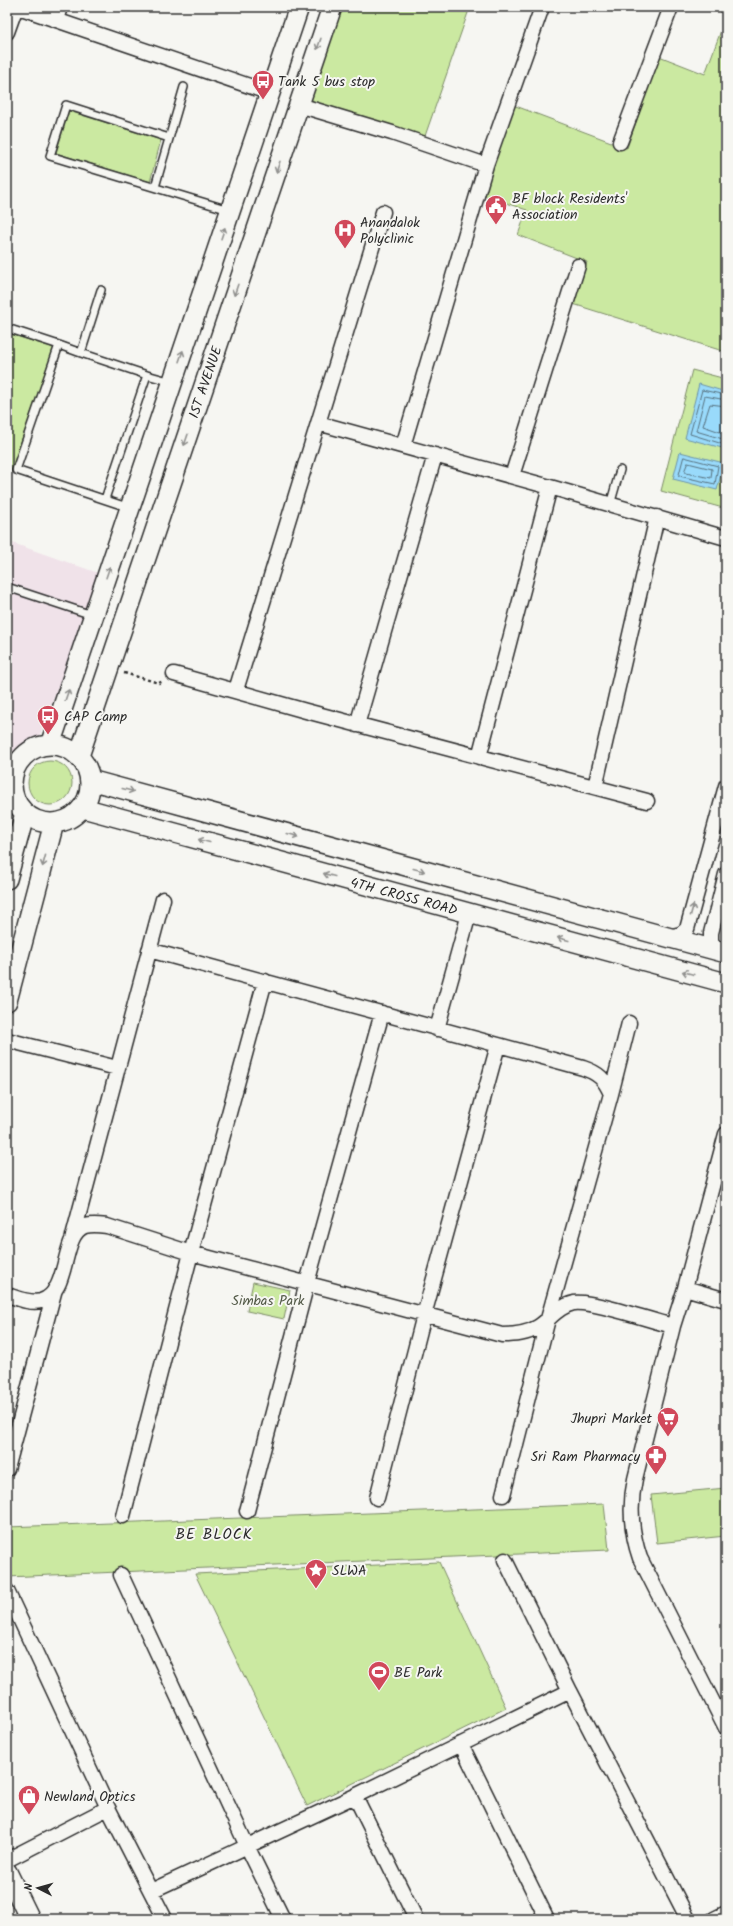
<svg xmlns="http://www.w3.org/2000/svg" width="733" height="1926" viewBox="0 0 733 1926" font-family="Kalam,sans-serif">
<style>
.built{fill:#f0e2e9}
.green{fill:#cbe9a1;stroke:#7b8a66}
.water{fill:#99dafb;stroke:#6d94a8}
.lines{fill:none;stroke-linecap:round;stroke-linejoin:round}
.shore{stroke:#57717e;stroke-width:1}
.lane-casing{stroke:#2b2b2b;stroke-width:10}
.street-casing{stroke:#2b2b2b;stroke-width:17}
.secondary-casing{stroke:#2b2b2b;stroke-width:22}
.path{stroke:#2b2b2b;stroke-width:2.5;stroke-dasharray:3 3;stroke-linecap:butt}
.lane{stroke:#f6f6f2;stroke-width:7}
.street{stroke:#f6f6f2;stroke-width:14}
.secondary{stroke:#f6f6f2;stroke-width:19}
.oneway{stroke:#90908e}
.labels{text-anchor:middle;stroke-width:4;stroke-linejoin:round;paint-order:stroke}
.poi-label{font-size:14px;fill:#2b2b2b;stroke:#f6f6f2;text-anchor:start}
.street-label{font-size:14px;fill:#2b2b2b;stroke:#f6f6f2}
.park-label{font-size:14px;fill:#535a48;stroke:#f6f6f2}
.neighbourhood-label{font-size:15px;letter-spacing:1px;fill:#2b2b2b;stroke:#f6f6f2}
</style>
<rect width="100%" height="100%" fill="#f6f6f2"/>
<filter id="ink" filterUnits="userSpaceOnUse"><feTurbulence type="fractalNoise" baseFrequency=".025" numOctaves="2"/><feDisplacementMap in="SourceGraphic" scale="8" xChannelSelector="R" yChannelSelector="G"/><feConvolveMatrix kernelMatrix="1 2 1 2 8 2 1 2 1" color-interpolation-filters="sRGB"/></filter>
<g filter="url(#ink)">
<path class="built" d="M7,541L101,574L39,737L11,753L7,752Z"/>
<path class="green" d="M341,7H470L425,136L310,102Z
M726,17V352L573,304L587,262L518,235L527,210L481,195L513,105L627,148L659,56L705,74Z
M69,111L161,140L150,182L56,153Z
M7,333L54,348L7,482Z
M692,370L726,379V495L723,508L661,491Z
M28 783a22 22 0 1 1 44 0a22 22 0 1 1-44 0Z
M253,1282L290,1290L284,1319L247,1311Z
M726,1488V1536L657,1543L651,1495Z
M604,1504L609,1550L7,1577V1527Z
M439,1562L506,1708L307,1806L195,1574Z"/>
<path class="water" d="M699,384L726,392V449L685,438Z
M680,452L724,463L717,490L673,479Z"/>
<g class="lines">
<path class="shore" d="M726,395L702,390L690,434L726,445
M726,400L705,396L696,431L726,440
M726,406L710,404L703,426L726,434
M684,457L718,466L715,484L679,476Z
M688,463L712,469L711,478L686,473L685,470Z"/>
<g class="lane-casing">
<path id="lane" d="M169,138L66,105L50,156L229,210
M155,187L184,87
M7,328L59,345L16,470L130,508
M59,345L81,353L101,290
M81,353L147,375L105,499
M147,375L172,382
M610,505L620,470
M7,587L92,615"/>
</g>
<g class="street-casing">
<path id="street" d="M18,7L270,93
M56,20L60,7
M7,32L16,7
M299,105L392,133L486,165
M620,142L671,7
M318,423L550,487L726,538
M403,446L486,165L542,7
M512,476L578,266
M174,674L306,711L647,801
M236,690L383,212
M357,725L435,455
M479,757L550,487
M595,787L657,517
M669,937L681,934L687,929L726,786
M149,950L583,1068C598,1073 605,1079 611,1094L548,1319L503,1495
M716,950L711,941V933L726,874
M437,1029L469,914
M7,1040L117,1068
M611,1094L629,1023
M726,1134L685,1288L673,1326L635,1479C629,1506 631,1532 640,1558L726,1728
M73,1236L163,899
M685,1288L726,1300
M7,1295C17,1298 30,1304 41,1301C71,1292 60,1235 85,1226C93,1224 99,1225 107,1226L191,1253L502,1335C515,1335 527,1334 538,1327C550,1319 559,1306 574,1303C592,1300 652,1321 673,1326
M7,1469L55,1289
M377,1498L424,1315L498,1045
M247,1511L307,1283L382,1013
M123,1516L191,1253L265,981
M505,1560L570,1691
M121,1575L247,1846L283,1919
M7,1591L108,1808L165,1919
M461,1744L547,1919
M355,1796L416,1919
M7,1860L108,1808
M151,1891L355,1796L570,1691L688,1919
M714,1919L726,1913"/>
</g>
<g class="secondary-casing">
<path id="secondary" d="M50,745L299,7
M12 784a39 39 0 1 1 78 0a39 39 0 1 1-78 0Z
M79,756L332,7
M90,780L726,953
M83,808L726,983
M7,879L25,813
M7,1001L54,823
M7,1872L30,1919"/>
</g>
<path class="path" d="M124,673L159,683L163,681"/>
<use href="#lane" class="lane"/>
<use href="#street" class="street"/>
<use href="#secondary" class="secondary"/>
</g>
<defs><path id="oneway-shaft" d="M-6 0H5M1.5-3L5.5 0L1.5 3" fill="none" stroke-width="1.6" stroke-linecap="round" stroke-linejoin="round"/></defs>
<g class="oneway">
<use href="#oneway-shaft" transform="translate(319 44) rotate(109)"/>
<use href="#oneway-shaft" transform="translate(278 167) rotate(109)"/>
<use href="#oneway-shaft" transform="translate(223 233) rotate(-71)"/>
<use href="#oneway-shaft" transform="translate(236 290) rotate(109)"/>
<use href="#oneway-shaft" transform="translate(181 356) rotate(-71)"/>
<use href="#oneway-shaft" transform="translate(186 440) rotate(109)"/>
<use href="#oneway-shaft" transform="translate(108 572) rotate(-71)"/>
<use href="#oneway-shaft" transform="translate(67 695) rotate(-71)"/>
<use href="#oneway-shaft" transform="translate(128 790) rotate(15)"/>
<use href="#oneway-shaft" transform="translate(293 835) rotate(15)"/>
<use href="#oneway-shaft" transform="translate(204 841) rotate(-165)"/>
<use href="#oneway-shaft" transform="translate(44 861) rotate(105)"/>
<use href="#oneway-shaft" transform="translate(419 870) rotate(15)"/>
<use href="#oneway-shaft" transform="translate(329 875) rotate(-165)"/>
<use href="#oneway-shaft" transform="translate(692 910) rotate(-75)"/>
<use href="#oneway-shaft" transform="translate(563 939) rotate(-165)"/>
<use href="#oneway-shaft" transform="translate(688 973) rotate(-165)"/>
</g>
</g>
<defs>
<g id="bus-pin" transform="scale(1.15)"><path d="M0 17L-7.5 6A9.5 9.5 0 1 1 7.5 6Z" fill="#d1495b" stroke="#f6f6f2"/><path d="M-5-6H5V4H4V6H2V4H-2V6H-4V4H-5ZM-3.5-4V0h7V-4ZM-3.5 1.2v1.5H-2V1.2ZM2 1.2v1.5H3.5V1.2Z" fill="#fff"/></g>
<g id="civic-pin" transform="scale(1.15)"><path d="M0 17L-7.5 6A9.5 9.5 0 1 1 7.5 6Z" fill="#d1495b" stroke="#f6f6f2"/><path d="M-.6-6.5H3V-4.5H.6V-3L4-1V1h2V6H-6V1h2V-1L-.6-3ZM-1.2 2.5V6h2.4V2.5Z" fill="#fff"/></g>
<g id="hospital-pin" transform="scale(1.15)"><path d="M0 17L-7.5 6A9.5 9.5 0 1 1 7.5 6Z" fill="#d1495b" stroke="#f6f6f2"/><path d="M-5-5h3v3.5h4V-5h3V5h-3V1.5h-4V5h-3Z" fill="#fff"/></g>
<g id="supermarket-pin" transform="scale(1.15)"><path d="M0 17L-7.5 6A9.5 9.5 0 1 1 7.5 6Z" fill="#d1495b" stroke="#f6f6f2"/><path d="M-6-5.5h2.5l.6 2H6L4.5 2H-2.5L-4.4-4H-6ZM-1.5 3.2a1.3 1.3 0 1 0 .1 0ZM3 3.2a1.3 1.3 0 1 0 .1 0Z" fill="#fff"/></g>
<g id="pharmacy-pin" transform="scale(1.15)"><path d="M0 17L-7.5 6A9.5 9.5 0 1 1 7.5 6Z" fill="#d1495b" stroke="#f6f6f2"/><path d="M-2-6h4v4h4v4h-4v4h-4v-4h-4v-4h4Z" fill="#fff"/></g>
<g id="sight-pin" transform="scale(1.15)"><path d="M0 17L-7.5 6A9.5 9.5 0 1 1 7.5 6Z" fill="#d1495b" stroke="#f6f6f2"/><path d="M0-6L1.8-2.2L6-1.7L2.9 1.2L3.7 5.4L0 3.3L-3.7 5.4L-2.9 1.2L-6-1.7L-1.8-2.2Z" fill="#fff"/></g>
<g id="stadium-pin" transform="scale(1.15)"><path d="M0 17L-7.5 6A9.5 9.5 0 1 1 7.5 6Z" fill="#d1495b" stroke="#f6f6f2"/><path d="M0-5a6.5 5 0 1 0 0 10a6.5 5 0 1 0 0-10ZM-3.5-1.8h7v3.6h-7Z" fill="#fff"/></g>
<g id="shop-pin" transform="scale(1.15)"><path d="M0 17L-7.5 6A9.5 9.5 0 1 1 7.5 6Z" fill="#d1495b" stroke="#f6f6f2"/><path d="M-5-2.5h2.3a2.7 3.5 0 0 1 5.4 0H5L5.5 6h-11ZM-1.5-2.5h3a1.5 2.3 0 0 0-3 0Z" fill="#fff"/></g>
</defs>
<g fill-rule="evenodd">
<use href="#bus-pin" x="263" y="81"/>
<use href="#civic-pin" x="496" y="206"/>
<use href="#hospital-pin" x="345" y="230"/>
<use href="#bus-pin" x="48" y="716"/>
<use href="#supermarket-pin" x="668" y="1418"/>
<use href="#pharmacy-pin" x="656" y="1456"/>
<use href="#sight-pin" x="316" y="1570"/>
<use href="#stadium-pin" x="379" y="1672"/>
<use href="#shop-pin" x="29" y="1796"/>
</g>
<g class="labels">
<g class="poi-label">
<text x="278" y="86">Tank 5 bus stop</text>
<text x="512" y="203">BF block Residents'<tspan x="512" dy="16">Association</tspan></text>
<text x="360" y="227">Anandalok<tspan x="360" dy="16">Polyclinic</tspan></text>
<text x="64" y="721">CAP Camp</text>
<text x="652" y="1423" text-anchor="end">Jhupri Market</text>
<text x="640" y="1461" text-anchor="end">Sri Ram Pharmacy</text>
<text x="332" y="1575">SLWA</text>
<text x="394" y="1677">BE Park</text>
<text x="44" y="1801">Newland Optics</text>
</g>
<g class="street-label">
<text transform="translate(205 382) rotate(-71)" y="5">1ST AVENUE</text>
<text transform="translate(404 896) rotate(15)" y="5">4TH CROSS ROAD</text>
</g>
<g class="park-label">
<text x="268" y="1305">Simbas Park</text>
</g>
<g class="neighbourhood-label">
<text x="214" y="1539">BE BLOCK</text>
</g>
</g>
<rect width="733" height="1926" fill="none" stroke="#f6f6f2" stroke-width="24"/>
<rect x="12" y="12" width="709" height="1902" fill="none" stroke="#2b2b2b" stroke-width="1.5" filter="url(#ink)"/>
<g transform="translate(38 1888) rotate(276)" stroke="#f6f6f2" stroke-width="3" paint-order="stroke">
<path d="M0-3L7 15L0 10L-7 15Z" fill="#2b2b2b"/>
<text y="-6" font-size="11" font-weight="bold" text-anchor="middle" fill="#2b2b2b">N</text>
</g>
</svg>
